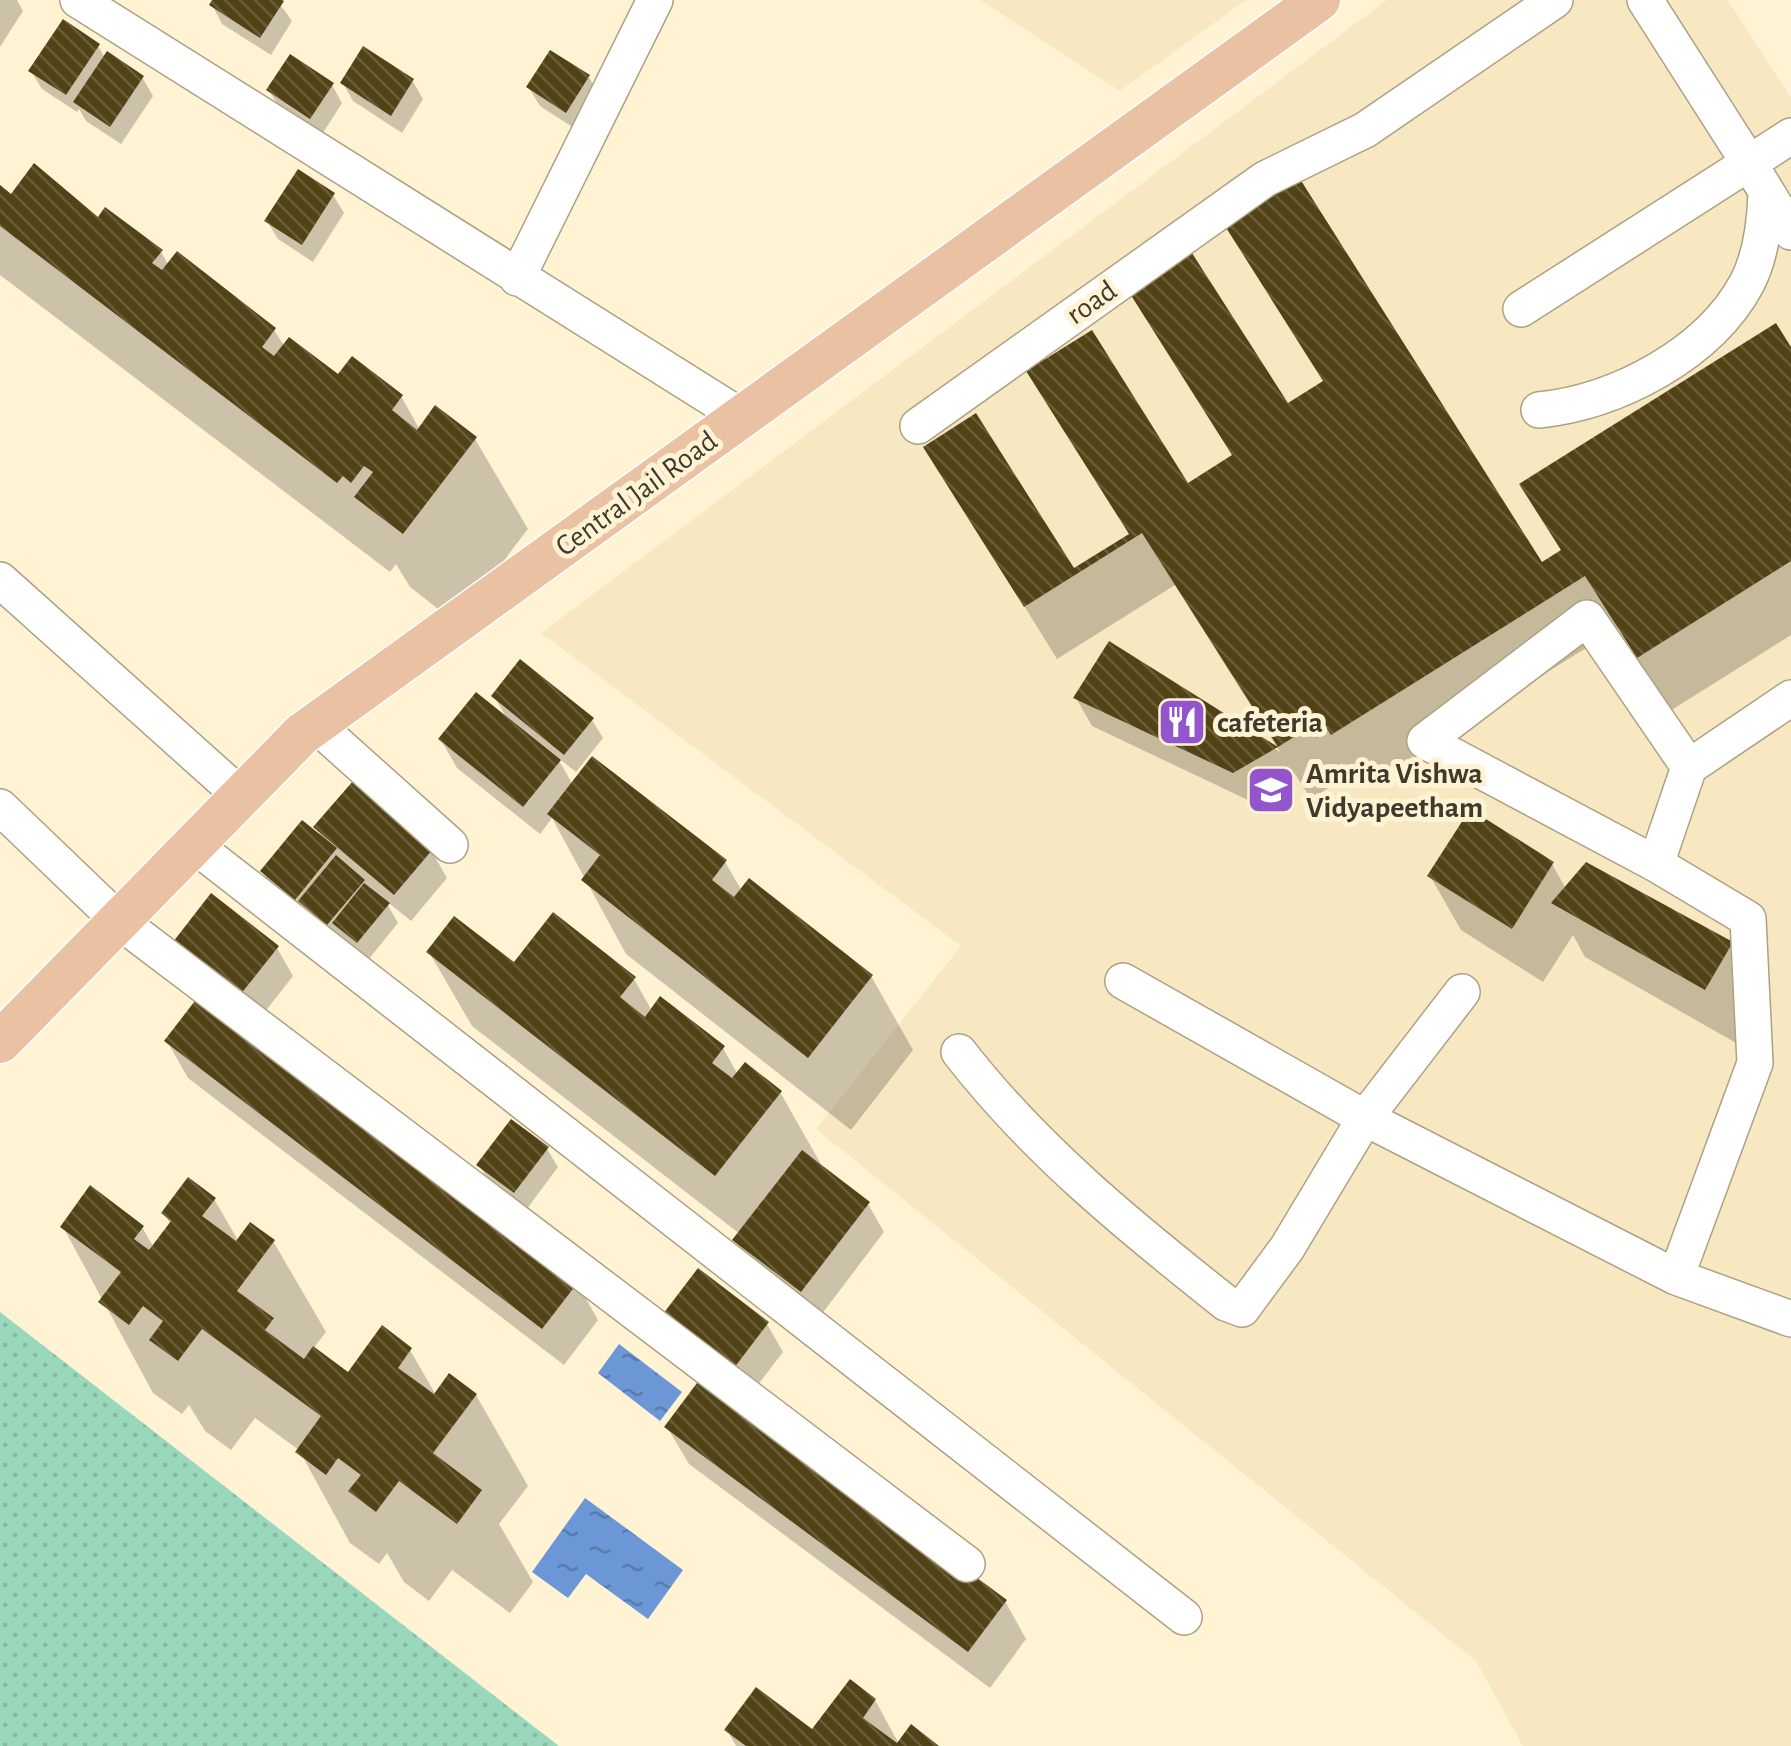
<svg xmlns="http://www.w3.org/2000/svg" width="1791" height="1746" viewBox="0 0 1791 1746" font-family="'Alegreya Sans',sans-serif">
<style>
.built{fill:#f7e8c2}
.green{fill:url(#green-dots)}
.water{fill:url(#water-ripples)}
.shadow{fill:#0003}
.building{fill:url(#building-back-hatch)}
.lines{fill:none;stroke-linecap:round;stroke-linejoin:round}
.minor-casing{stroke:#aca183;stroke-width:38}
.major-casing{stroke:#fff;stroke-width:45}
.minor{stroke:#fff;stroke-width:35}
.major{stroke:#ebc1a4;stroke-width:42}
.labels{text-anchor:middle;stroke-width:10;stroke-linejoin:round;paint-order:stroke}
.street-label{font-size:30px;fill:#3f3a2e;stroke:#fff3d4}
.poi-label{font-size:30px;font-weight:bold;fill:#3f3a2e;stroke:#fff3d4;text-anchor:start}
</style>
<defs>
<pattern id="green-dots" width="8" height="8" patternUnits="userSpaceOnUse" patternTransform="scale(2.5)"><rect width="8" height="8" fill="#9ad8bb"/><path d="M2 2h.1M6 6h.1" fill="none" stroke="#86baa1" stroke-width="1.8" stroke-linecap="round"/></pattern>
<pattern id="water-ripples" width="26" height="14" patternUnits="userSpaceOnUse" patternTransform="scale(2.5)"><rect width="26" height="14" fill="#6b97d6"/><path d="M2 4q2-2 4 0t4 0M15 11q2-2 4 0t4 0" fill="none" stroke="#597cae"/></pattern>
<pattern id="building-back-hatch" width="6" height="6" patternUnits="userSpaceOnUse" patternTransform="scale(2.5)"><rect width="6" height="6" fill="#524317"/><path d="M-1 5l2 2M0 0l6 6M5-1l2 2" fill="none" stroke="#695d39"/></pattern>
</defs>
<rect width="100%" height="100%" fill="#fff3d4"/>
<path class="built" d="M980,0H1246L1120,91Z
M1387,0H1728L1791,98V1746H1523L1476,1661L816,1129L961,946L541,633Z"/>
<path class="green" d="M0,1312L559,1746H0Z"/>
<path class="water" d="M619,1344L682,1392L660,1421L598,1373Z
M585,1498L683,1570L648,1619L586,1574L568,1598L532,1572Z"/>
<path class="shadow" d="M0,0H17L23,11L0,47Z
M215,0H277L292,21L271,55L222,24L212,5Z
M98,46L105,58L142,77L153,96L121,144L86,121L79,109L77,112L42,89L31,71Z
M589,77L599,96L577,130L540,106L529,88Z
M412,80L423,99L402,133L353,101L343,83Z
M332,85L342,103L321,136L280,109L269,90Z
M0,185L11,197L98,221L161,252L169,266L274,330L285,347L338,378L401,396L420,430L475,439L528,529L456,623L410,587L396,564L390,572L0,275Z
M333,195L344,213L313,262L278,239L267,221Z
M1791,352V635L1670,711L1618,628L1364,787L1353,772L1311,799L1295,774L1250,801L1092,726L1076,698L1110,644L1280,752L1175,585L1057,659L926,447L1073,572L1131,536L1187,486L1233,457L1287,407L1542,565L1562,552L1522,485Z
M494,696L592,720L603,738L576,772L557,757L573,785L593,759L725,862L742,891L871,976L913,1050L851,1130L626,954L552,818L540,834L457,768L441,740L507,719Z
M316,827L431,850L447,878L411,921L385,900L398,923L368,960L342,937L338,941L273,890L263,872L324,841Z
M1552,864L1566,889L1731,944L1762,998L1736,1043L1585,957L1573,935L1543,982L1461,930L1430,876Z
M277,948L293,976L257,1022L192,970Z
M429,952L634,979L652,1011L723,1048L738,1075L780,1092L822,1166L868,1204L884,1232L818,1319L752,1268L735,1240L740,1234L472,1026Z
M167,1041L577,1283L598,1320L564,1365L188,1078Z
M547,1149L558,1167L526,1210L490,1183L479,1165Z
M214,1199L239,1242L273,1241L326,1332L313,1349L348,1376L410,1350L436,1395H476L528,1486L499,1524L533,1582L510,1613L452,1570L429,1601L404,1582L387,1553L379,1564L350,1543L299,1450L255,1418L231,1450L205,1431L189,1405L182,1414L153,1393L63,1227H142L154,1248L171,1225L164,1214Z
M767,1324L783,1352L751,1394L682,1342Z
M667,1427L1005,1601L1026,1639L990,1688L689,1464Z
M875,1700L899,1744L935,1746H736L727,1730L812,1733Z"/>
<path class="building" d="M212,0H282L284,1L260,38L209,5Z
M63,19L100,44L66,95L28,71Z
M363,46L414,79L391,116L340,83Z
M550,50L590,75L566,113L526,87Z
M107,51L144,76L110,127L73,102Z
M290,54L334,83L310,119L266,90Z
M34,163L98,217L105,207L163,250L152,263L162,270L177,251L276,328L262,347L274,356L289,337L338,374L352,356L403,395L392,410L417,430L435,405L477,437L403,534L354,497L373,472L364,466L351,483L343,476L337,483L0,226V185L11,194Z
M298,169L335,193L302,245L264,221Z
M1300,179L1542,562L1561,550L1519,484L1776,323L1791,347V561L1637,658L1585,576L1331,735L1321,720L1278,747L1142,533L1024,607L923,447L976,413L1074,568L1129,534L1026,371L1092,330L1188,483L1232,455L1127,289L1190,250L1288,403L1323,381L1225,226Z
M1109,641L1278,747L1233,773L1073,698Z
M520,659L594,718L564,755L491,696Z
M476,692L561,760L523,807L438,739Z
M592,756L727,860L712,880L734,897L749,878L873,975L808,1058L581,880L600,855L547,814Z
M353,781L433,849L394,895L313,827Z
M1470,809L1554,862L1512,929L1427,876Z
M302,820L337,848L295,900L260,871Z
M336,855L365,880L327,925L298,901Z
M1586,862L1733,942L1705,990L1551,903Z
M364,883L390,903L357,943L332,923Z
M211,893L279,946L240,995L173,942Z
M553,912L636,977L620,997L645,1017L660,996L725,1046L712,1063L732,1078L745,1062L782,1091L715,1176L426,952L454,916L514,962Z
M201,993L579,1281L542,1329L164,1041Z
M511,1119L549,1147L514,1193L476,1165Z
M802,1150L870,1202L801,1292L732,1240Z
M188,1177L216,1198L202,1216L236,1241L250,1222L275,1240L237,1291L274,1318L265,1330L304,1359L313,1346L348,1372L382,1325L412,1348L398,1368L434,1394L449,1373L477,1394L433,1453L482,1490L457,1524L399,1481L376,1512L348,1491L361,1475L338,1458L326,1475L295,1452L321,1416L202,1329L178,1361L149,1340L163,1321L143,1306L129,1325L98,1302L121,1272L60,1227L90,1185L144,1226L134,1239L149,1250L171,1221L161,1213Z
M698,1268L769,1322L734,1368L663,1314Z
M703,1375L1007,1600L968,1652L664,1427Z
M850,1679L876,1699L863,1718L897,1743L911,1724L939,1746H746L724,1730L756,1687L812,1729Z"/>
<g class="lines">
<g class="minor-casing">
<path id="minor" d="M78,0L742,417
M1791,136L1749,163L1791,232
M517,278L655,0
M1521,309L1749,163L1645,0
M1539,410C1617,402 1709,354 1747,283C1760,258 1765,222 1766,194
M918,426L1265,179L1365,130L1555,0
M0,580L241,796
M315,724L450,845
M0,807L119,921L967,1564
M194,845L1184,1617
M1656,864L1425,741L1587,618L1689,767
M1123,981L1365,1118L1462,992
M959,1052C1034,1149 1130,1227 1226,1303L1242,1309L1287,1248L1365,1118L1676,1277L1755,1063L1748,919L1656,864L1689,767L1791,698
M1676,1277L1791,1319"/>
</g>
<g class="major-casing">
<path id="major" d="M0,1042L302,734L1319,0"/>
</g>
<use href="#minor" class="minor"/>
<use href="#major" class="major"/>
</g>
<defs>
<g id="restaurant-square" transform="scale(2.5)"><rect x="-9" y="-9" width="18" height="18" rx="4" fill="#9255cb" stroke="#fff3d4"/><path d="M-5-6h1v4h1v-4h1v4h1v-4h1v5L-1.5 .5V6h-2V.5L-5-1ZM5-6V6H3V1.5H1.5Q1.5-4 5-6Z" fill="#fff"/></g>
<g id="university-square" transform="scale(2.5)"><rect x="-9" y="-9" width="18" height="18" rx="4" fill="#9255cb" stroke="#fff3d4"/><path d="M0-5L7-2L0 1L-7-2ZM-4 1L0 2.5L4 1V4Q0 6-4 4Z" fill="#fff"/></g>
</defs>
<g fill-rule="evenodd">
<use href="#restaurant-square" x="1182" y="722"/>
<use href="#university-square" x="1271" y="790"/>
</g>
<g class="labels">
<g class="street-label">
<text transform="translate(1091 302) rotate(-35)" y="10">road</text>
<text transform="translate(636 493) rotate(-36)" y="10">Central Jail Road</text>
</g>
<g class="poi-label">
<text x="1217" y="732">cafeteria</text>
<text x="1306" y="783">Amrita Vishwa<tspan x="1306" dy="34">Vidyapeetham</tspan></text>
</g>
</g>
</svg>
